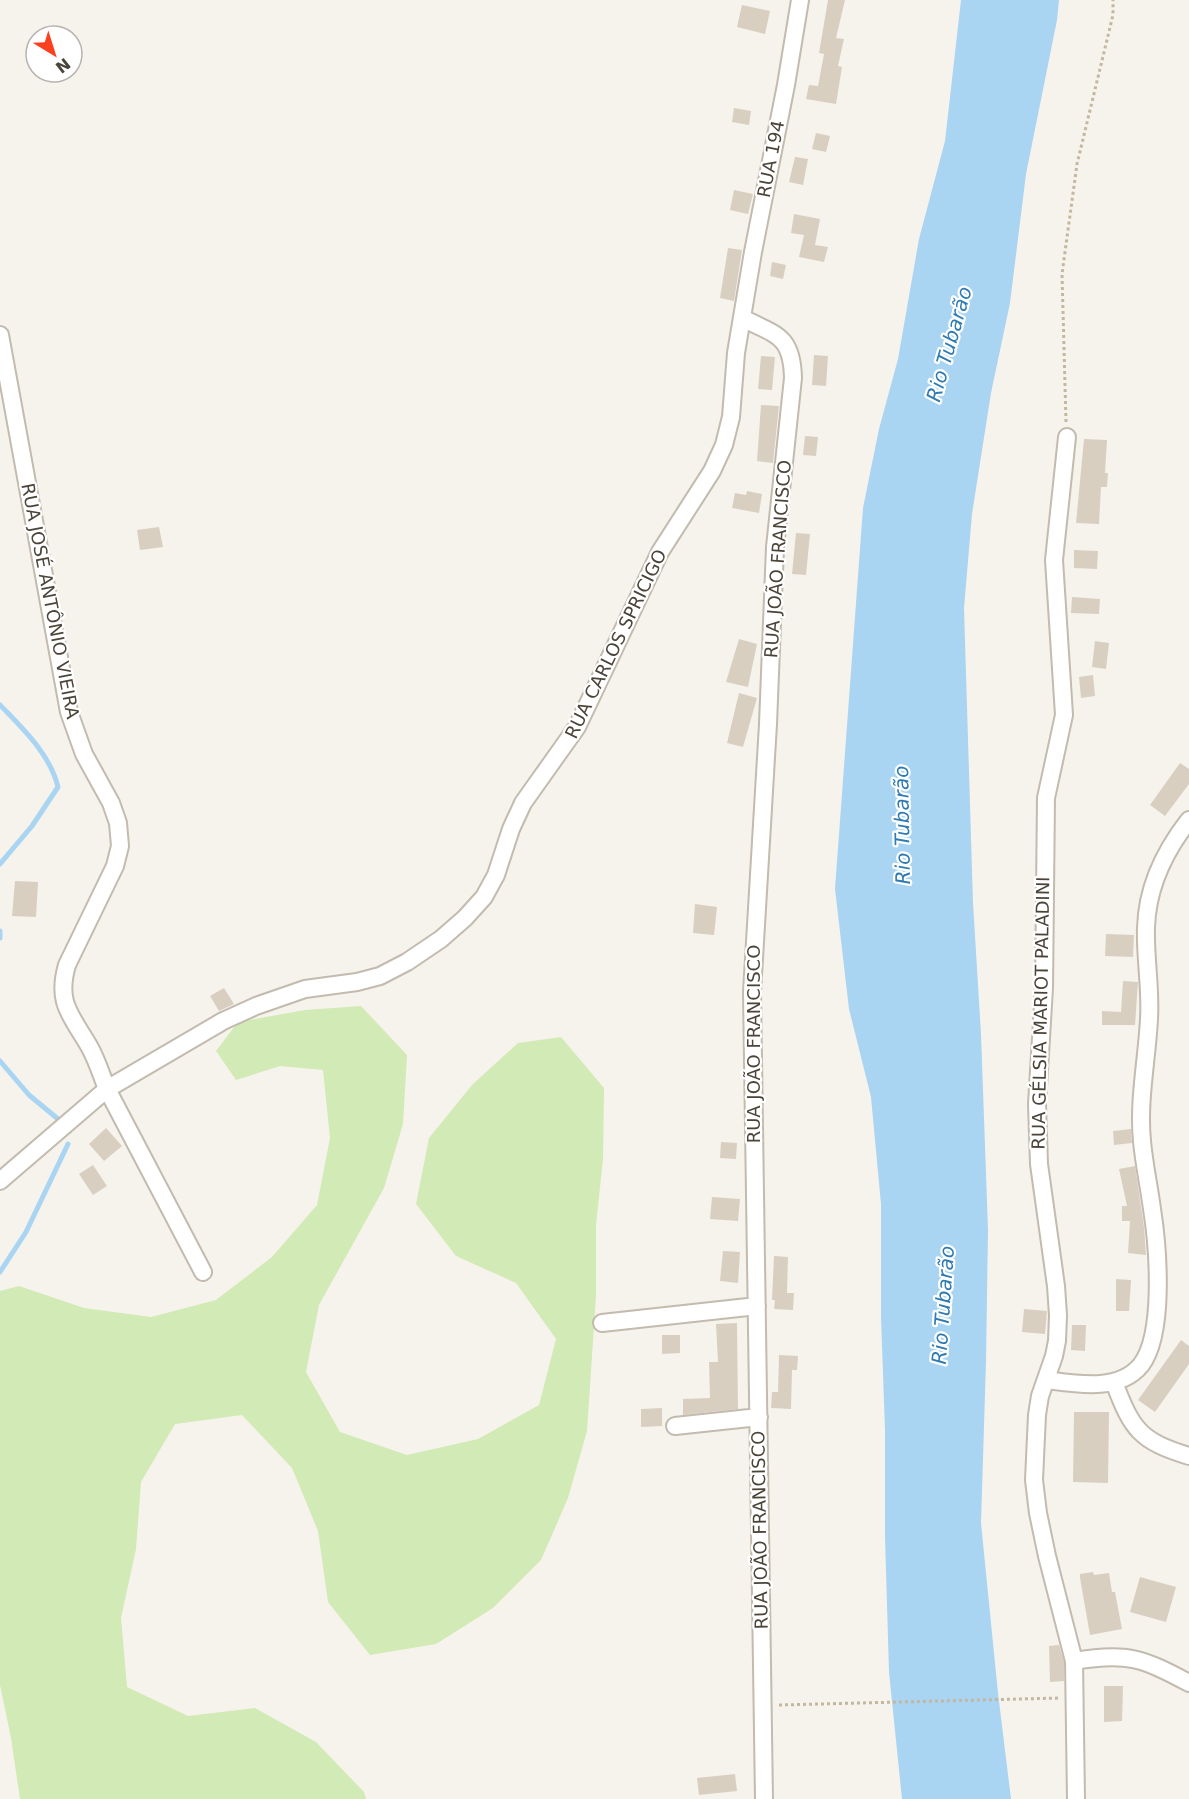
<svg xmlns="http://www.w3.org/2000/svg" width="1189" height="1799" viewBox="0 0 1189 1799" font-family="'DejaVu Sans',sans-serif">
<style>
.green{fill:#d2eab5}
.water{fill:#a9d4f2}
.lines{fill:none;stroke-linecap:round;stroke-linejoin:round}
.stream{stroke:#a9d4f2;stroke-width:5}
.building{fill:#d8cfc1}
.minor-casing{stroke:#c2bbae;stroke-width:20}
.path{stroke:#c4b79f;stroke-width:3;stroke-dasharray:3 3;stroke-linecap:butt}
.minor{stroke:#fff;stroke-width:16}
.labels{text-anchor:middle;stroke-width:4.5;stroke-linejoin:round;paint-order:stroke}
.street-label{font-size:18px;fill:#4b4439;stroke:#fff}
.water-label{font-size:20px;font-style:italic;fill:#2e7ab2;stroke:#fff}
</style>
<rect width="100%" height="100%" fill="#f6f3ec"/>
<path class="green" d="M361,1006L407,1055L403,1124L384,1188L319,1305L306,1372L340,1432L407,1455L478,1439L539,1405L556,1339L516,1283L456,1256L416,1204L429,1138L472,1085L518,1043L561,1037L604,1088L603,1159L596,1225V1296L587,1431L568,1498L541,1560L493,1608L436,1644L370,1655L328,1602L318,1531L292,1468L242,1415L175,1424L141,1482L136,1549L121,1618L127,1687L188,1716L255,1708L316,1742L364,1792L366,1799H20L11,1738L0,1685V1291L19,1286L84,1308L151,1317L216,1300L272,1257L317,1205L330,1138L323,1070L280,1066L236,1080L216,1051L238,1022L305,1010Z"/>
<path class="water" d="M961,0H1059L1057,20L1026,174L1010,303L991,393L972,514L964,608L973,903L981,1034L988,1230L986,1361L981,1523L998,1693L1011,1799H902L889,1672L885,1536V1430L881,1317V1204L871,1097L849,1009L835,889L863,508L879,429L898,359L919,239L945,141Z"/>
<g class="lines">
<path class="stream" d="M0,705C23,729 50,754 58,787L32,826L0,864
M0,931V938
M0,1061L29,1095L58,1119
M0,1272L26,1232L68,1144"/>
</g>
<path class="building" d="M828,0H845L836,38L844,39L838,66L842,67L836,104L806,99L809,85L818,86L824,54L819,53Z
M742,5L770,11L765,34L737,27Z
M734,108L751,111L749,125L732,122Z
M816,133L830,136L826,152L812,149Z
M795,157L808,159L803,185L789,182Z
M734,190L753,194L748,214L730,210Z
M794,214L820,219L815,245L828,247L824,262L799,257L804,235L791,233Z
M728,248L742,250L734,301L720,298Z
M772,262L786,265L783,279L770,276Z
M814,355L828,356L826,386L812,385Z
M761,356L775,357L772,390L758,389Z
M761,405L779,406L773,463L757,461Z
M805,436L818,437L816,456L803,455Z
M1084,439L1107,440L1105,473H1108L1107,487H1101L1099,524L1076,523Z
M747,491L762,494L759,513L732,508L735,493L746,495Z
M159,527L163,547L140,550L137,530Z
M796,533L810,534L806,575L792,574Z
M1074,550L1098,551L1097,569L1074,568Z
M1072,597L1100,599L1099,614L1071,613Z
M739,639L757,644L748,687L726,682Z
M1095,641L1109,643L1106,669L1092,667Z
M1093,675L1095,696L1081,698L1079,677Z
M739,693L757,698L743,747L727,743Z
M1180,763L1189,769V784L1165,816L1150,805Z
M15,881L38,882L36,917L12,916Z
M695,904L717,907L714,935L693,933Z
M1106,934L1134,935L1133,957L1105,956Z
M1123,981L1138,982L1135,1025H1102V1011L1121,1012Z
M224,988L234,1004L219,1011L210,996Z
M106,1128L122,1146L104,1161L89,1144Z
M1131,1129L1132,1143L1114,1145L1113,1131Z
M721,1142L737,1143L736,1159L720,1158Z
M93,1165L107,1186L93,1195L79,1174Z
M1135,1166L1144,1227L1146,1255L1128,1253L1130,1221H1122V1206H1127L1119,1169Z
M712,1197L740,1199L738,1221L710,1219Z
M723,1251L740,1252L738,1283L720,1281Z
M774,1256L788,1257L787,1293H794L793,1310L774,1309L775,1300H772Z
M1116,1279L1131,1280L1129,1311H1116Z
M1024,1309L1047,1311L1045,1334L1022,1332Z
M737,1323L738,1409L683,1415V1399L710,1398L709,1362H718L716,1324Z
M1072,1325H1086L1085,1351L1071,1350Z
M662,1335H680V1353L662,1354Z
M1181,1340L1189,1346V1364L1155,1412L1138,1400Z
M779,1355L798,1356L797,1370H792L791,1409L771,1408L772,1392H778Z
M662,1408V1426L641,1427V1409Z
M1074,1412H1109L1108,1483L1073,1482Z
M1093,1572L1094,1575L1109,1573L1112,1592H1115L1122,1629L1090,1635L1080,1578V1574Z
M1140,1577L1176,1587L1166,1622L1130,1612Z
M1059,1645L1064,1662V1681L1050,1682L1049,1646Z
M1104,1686H1123L1122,1721L1104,1722Z
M735,1774L737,1791L699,1795L697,1778Z"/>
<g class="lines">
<g class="minor-casing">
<path id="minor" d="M742,318C776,335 792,335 793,378L775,547L768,724L752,992L764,1799
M0,335L69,712L84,754L111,803L118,823L120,846L115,866L67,965C56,1003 71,1015 89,1046C97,1060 101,1074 107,1089L203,1272
M1067,437L1054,560L1064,715L1046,798L1044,988L1037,1104L1039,1164L1056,1286L1058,1315L1057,1341L1054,1356L1040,1396L1037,1415L1034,1480L1038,1513L1047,1556L1074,1661L1076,1799
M0,1181L107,1089L223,1021L256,1006L305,989L357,982L380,976L407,962L441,939L465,918L484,897L496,875L511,829L523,803L577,727L660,552L712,471L724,445L731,417L736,353L753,252L786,85L800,0
M602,1323L757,1306
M1046,1380C1077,1384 1119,1392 1141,1365C1165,1334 1158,1247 1152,1209C1149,1186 1144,1164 1142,1141C1138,1101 1147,1059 1149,1019C1151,988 1145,958 1146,928C1147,887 1164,852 1189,820
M1114,1382C1132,1430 1140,1441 1189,1456
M675,1426L759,1417
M1074,1661C1127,1652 1142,1658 1189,1683"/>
</g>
<path class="path" d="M1066,422L1062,274L1077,164L1113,15V0
M779,1705L1060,1698"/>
<use href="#minor" class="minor"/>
</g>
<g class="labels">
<g class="street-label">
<text transform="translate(771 159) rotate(-79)" y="6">RUA 194</text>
<text transform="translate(778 559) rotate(-86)" y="6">RUA JOÃO FRANCISCO</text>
<text transform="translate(50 601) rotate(79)" y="6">RUA JOSÉ ANTÔNIO VIEIRA</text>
<text transform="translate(616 644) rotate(-64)" y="6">RUA CARLOS SPRICIGO</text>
<text transform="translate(1041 1013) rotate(-89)" y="6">RUA GÉLSIA MARIOT PALADINI</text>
<text transform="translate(754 1044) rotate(-90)" y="6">RUA JOÃO FRANCISCO</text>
<text transform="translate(760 1530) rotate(-91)" y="6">RUA JOÃO FRANCISCO</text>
</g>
<g class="water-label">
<text transform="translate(949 344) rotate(-74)" y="7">Rio Tubarão</text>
<text transform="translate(902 825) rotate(-91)" y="7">Rio Tubarão</text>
<text transform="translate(943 1305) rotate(-86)" y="7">Rio Tubarão</text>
</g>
</g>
<g transform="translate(54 54) rotate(142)"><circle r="28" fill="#ffffff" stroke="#b7b4b0" stroke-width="1.5"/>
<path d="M0-4.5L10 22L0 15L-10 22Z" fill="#fc3f1d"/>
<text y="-9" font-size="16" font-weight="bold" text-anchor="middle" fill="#4b4439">N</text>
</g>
</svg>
